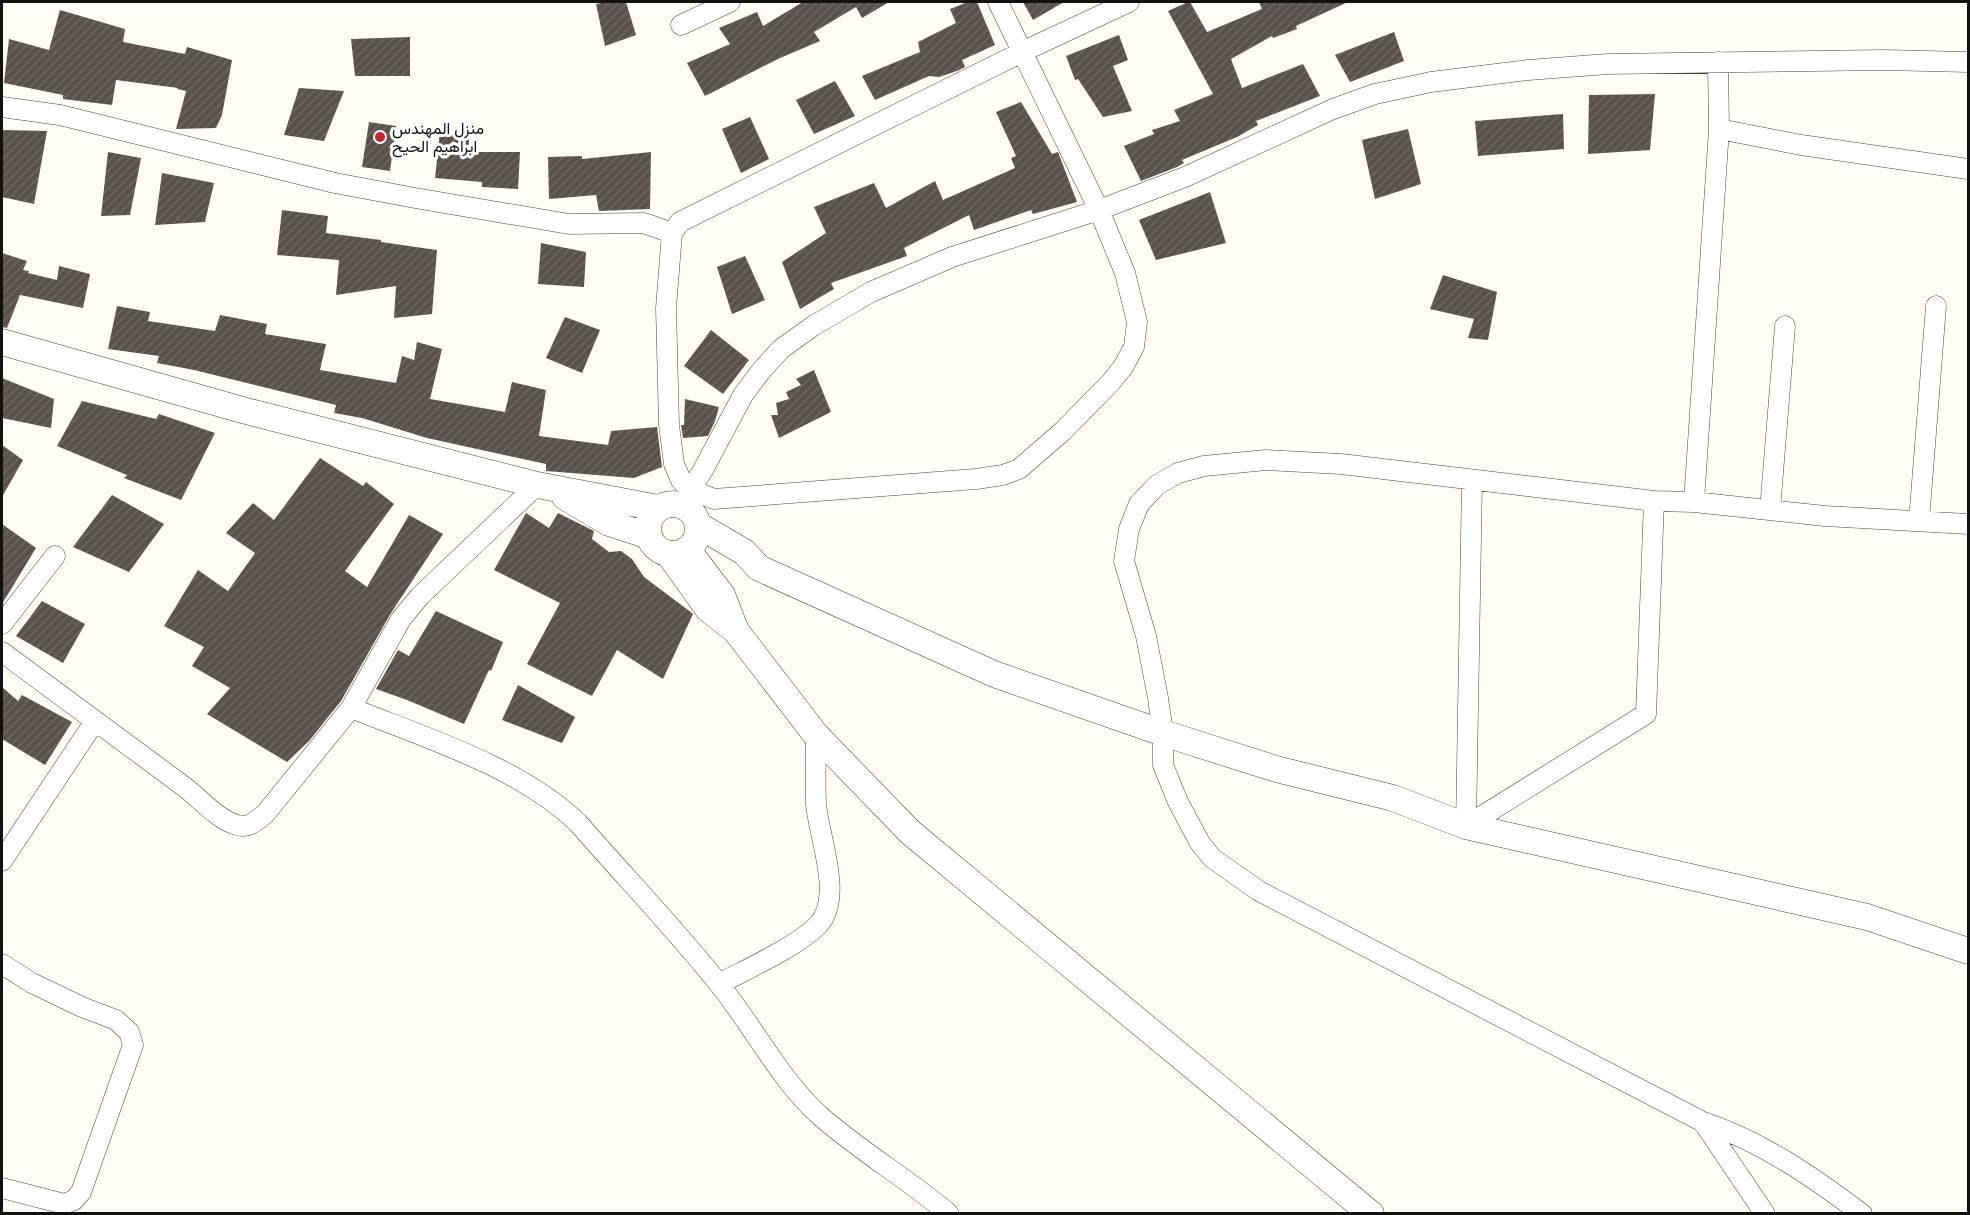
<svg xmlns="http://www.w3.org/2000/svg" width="1970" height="1215" viewBox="0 0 1970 1215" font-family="'Playfair Display',Vazirmatn,serif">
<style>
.building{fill:url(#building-hatch)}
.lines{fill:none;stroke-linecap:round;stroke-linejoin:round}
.minor-casing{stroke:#444;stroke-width:21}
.tertiary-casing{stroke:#444;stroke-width:27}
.minor{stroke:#fff;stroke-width:20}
.tertiary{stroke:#fff;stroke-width:26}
.poi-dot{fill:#c4262e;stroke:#fff;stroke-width:2}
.labels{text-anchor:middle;stroke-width:6;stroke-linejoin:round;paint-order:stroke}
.poi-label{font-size:16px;fill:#111;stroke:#fff;text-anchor:start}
</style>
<defs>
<pattern id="building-hatch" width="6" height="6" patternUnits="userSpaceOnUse" patternTransform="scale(1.5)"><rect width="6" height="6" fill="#5a524d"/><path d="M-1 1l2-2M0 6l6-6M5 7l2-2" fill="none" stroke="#6d6662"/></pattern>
</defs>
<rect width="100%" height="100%" fill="#fffdf5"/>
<path class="building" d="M605,2H626L636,35L605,46L596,4Z
M803,2H889L862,18L856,7L814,32L820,41L780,58L705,96L687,63L730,44L719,28L757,12L763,26Z
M968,2H977L995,45L962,60L965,67L957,71L939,77L929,76L875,100L862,76L920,52L918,42L956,23L950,9Z
M1023,2H1064L1033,20Z
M1188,2H1190L1207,32L1262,9L1259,2H1348L1296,26L1297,29L1273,38L1272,36L1231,59L1242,88L1303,64L1320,96L1256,121L1258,125L1237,137L1182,160L1184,163L1177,167L1141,181L1124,146L1154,134L1152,130L1180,121L1174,110L1213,94L1168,11Z
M60,10L125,29L123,42L185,54L187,47L232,60L222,115L216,128L176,129L186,91L177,89L178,88L116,80L112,105L63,99V95L4,83L9,39L49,50Z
M1394,32L1404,61L1350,82L1335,55Z
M1119,35L1128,60L1113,66L1132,111L1103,117L1078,79L1075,80L1066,56Z
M410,37V76H355L351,39Z
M835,81L855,116L814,134L796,100Z
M299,88L344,91L324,141L284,135Z
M1655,94L1650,150L1588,154L1589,95Z
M1021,102L1052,154L1058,152L1077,202L1033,214L1031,210L974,230L969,215L904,248L907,256L831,283L834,289L800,309L782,262L826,233L814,207L874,183L886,208L935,181L943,200L1015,168L1011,158L1016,156L996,112Z
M1563,114L1564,149L1478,156L1475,121Z
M750,117L769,159L741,173L722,129Z
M369,122L396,126L390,171L362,167Z
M1408,129L1421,184L1375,199L1362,140Z
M2,130L47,131L34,204L2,197Z
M440,131L469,138V152H520L518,189L482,187V182L435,178Z
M108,152L141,158L130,215L101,216Z
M651,152L650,209L599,211L596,195L549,199L548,157L582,156V159Z
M162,173L214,183L205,222L155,225Z
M1210,192L1226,243L1156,260L1139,220Z
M282,210L328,216L326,233L381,240V242L437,250L432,314L394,318L396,286L336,295L339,260L277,255Z
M541,243L586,252L584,287L538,284Z
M2,253L27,261L23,270L29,271L28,273L57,280L59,266L90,274L83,308L20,295L7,328L2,327Z
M745,256L765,300L732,314L717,267Z
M1443,275L1497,292L1488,340L1468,338L1474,319L1430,309Z
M117,306L150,312L148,321L215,331L220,315L267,324L265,334L326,344L320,370L396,383L402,356L414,360L417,342L442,349L430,399L505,412L512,382L546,390L539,436L608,445L611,431L657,427L662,467L634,478L546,471V464L427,438L362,418L334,413L336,405L194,370L157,363L159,356L108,349Z
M565,317L600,330L582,373L546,358Z
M711,330L749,360L723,394L684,366Z
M814,370L831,412L779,438L771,415H778L776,403L789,399L786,392L801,385L796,379Z
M2,378L54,399L51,428L2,418Z
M685,399L719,407L715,421L708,436L683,438L681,425H684Z
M82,401L156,419L159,414L215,433L181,500L124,478L127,475L57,446Z
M2,445L23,460L2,497Z
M320,458L363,486L366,482L394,504L345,571L367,587L409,515L443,534L391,613L341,701L309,741L287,762L207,714L230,688L192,666L204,647L164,626L198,570L228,591L255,553L226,533L253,503L274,520Z
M112,495L164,524L129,572L73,547Z
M526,513L549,528L558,513L594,531L592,539L609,552L621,551L632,559L644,577L692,613L693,614L663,679L617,650L592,696L527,664L560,603L494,570Z
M2,524L36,548L2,604Z
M42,601L85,624L63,663L16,636Z
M436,611L503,642L491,671L489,670L464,724L407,700L376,689L398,650L409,656Z
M518,685L575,717L562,743L502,720Z
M2,687L18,701L22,695L72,722L45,765L2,739Z"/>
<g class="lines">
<g class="minor-casing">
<path id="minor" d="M681,25L730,2
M2,107L60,115L335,183L415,198L569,224L644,223L672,233L680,222L1024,51L1129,2
M1719,129L1801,145L1968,169
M672,233L666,308L669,425L674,464L681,480L689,489L714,499L976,479L1003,475L1019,469L1063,431L1111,382L1123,367L1134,347L1137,322L1125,273L1099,210L998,2
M1694,502L1719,129L1718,62
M681,505L703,470L743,395L761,371L781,349L813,326L871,292L952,257L1099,210L1185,177L1333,109L1375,94L1431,82L1528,70L1608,64L1884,60L1968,62
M1770,510L1785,326
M1919,521L1936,306
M2,624L55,556
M2,652C62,696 122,740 182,785C199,797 216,819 237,825C248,829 256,821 265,814L351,708L401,619L420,596L537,485
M351,708C426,738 520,767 578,823C625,877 675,929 719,984C753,1026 779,1078 818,1114C859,1151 907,1178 949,1214
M1466,826L1646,714L1654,501
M1466,826L1472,480
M2,861L95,721
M2,964L32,983L82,1007L116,1020L129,1032L133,1045L81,1192L74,1200L64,1204L2,1188
M719,984C747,969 798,946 818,925C844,898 819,838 816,804C815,782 816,758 816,735
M1703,1122C1761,1141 1813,1177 1862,1214
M1765,1214L1703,1122L1259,891L1212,858L1200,843L1178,802L1163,765V733L1158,698L1146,636L1124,561L1129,529L1139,504L1157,485L1178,473L1204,466L1266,460L1341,464L1654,501L1694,502L1825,516L1968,524"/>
</g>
<g class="tertiary-casing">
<path id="tertiary" d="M2,342L246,411L537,485L658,508
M565,497L609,523L649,536
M648 529a25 25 0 1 1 50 0a25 25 0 1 1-50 0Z
M698,525L744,552L759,568L994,674L1163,733L1276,769L1393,798L1466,826L1867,917L1968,951
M687,549L722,595L736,631
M668,553L708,609L736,631L816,735L910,832L1371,1214"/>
</g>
<use href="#minor" class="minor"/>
<use href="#tertiary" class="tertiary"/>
</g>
<circle class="poi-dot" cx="380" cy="137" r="6"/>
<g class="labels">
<g class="poi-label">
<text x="392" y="134">منزل المهندس<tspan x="392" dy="18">ابراهيم الحيح</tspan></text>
</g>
</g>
<rect width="1970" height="1215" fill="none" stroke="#111111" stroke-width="6"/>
</svg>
